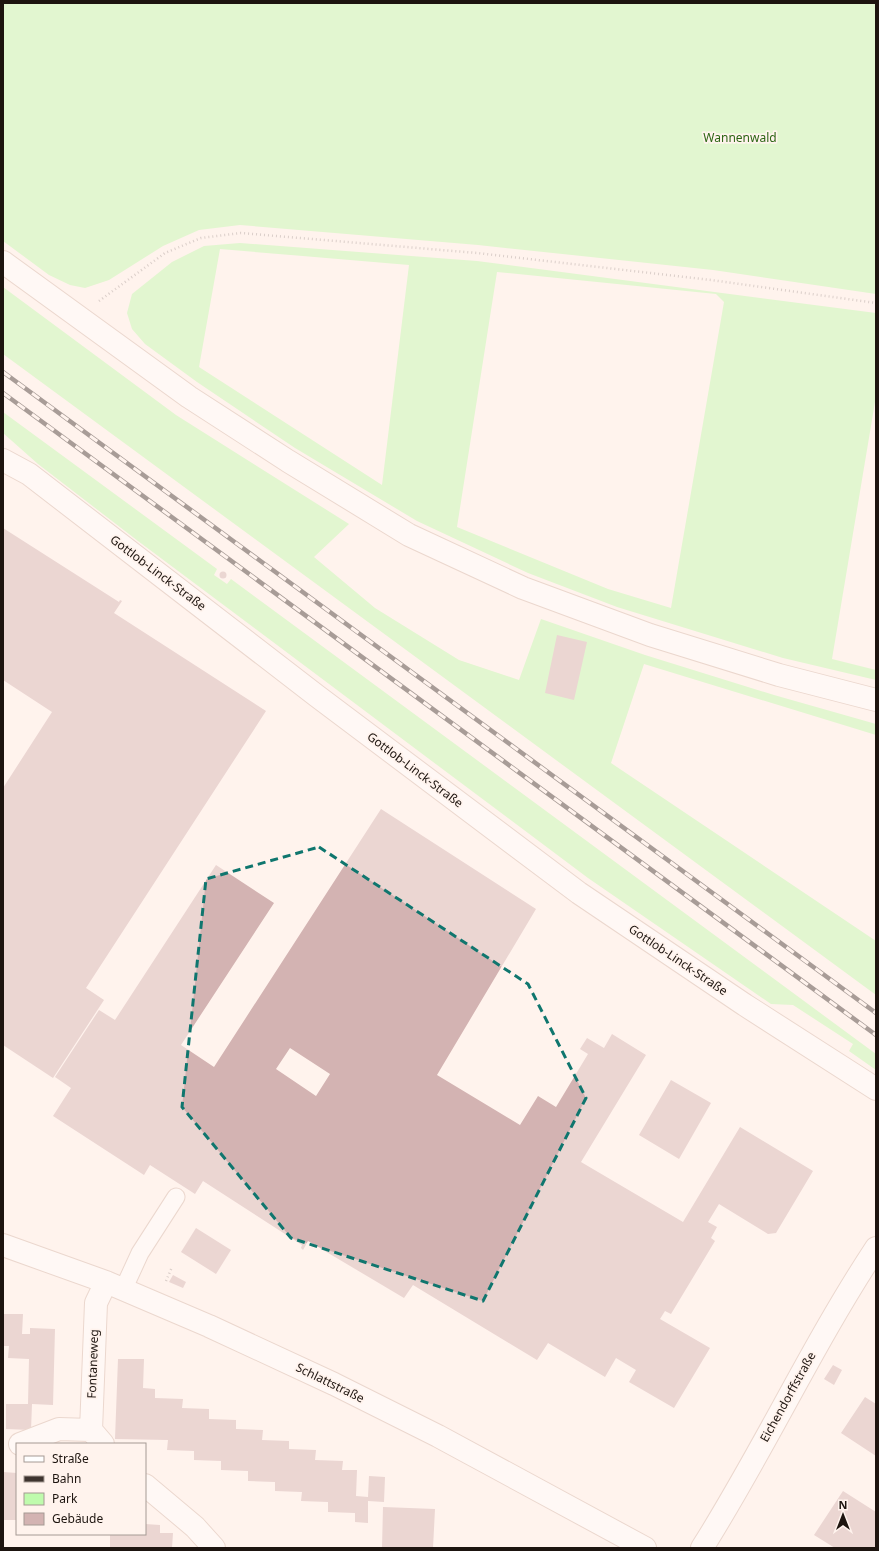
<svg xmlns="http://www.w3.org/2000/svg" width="879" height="1551" viewBox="0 0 879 1551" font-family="'Noto Sans',sans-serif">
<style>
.green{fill:#bffbad;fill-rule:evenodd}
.building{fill:#d3b3b2;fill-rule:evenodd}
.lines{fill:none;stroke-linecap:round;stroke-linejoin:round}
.service-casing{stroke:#d3b7a9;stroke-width:19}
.minor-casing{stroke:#d3b7a9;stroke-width:24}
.tertiary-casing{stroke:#d3b7a9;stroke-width:24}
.path{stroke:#afa49f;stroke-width:2.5;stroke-dasharray:1 3;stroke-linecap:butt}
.service{stroke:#fff;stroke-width:17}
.minor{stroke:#fff;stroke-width:22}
.tertiary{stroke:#fff;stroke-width:22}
.rail-casing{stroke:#3e342f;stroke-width:4.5}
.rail{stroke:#fff3ed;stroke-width:3;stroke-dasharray:9;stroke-linecap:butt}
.marked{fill:none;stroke:#0f766e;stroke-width:3;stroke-dasharray:8 5;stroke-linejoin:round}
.labels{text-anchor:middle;stroke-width:3.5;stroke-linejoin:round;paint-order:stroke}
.park-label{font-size:12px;fill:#2c6513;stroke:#fff3ed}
.street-label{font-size:12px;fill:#1d140f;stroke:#fff3ed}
</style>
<rect width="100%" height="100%" fill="#fff3ed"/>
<path class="green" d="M3,3H876V294L713,270L478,245L240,225L199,230L163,246L109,280L85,288L70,285L49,275L3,241Z
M240,243L477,261L876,313V396L832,659L876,670V680L783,658L617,607L528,573L417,521L295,448L197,382L145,344L132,329L127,313L132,294L172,262L204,246ZM220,249L409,265L382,485L199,367ZM497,272L716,294L724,302L671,608L608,589L457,527Z
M3,287L176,415L349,524L314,557L375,608L459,660L519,680L541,619L645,655L774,695L876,724V735L644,664L611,763L876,941V995L3,354Z
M3,412L217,569L214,575L227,584L231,579L876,1054V1070L849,1051L853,1044L793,1005L771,1004L588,878L138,541L38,464L3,433Z"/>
<path class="building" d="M3,528L119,602L120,600L122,601L114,613L266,711L86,988L104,1000L53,1078L3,1045V788L52,712L3,680Z
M219.5 575a3.5 3.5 0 1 1 7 0a3.5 3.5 0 1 1-7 0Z
M557,635L587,642L574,700L545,693Z
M381,809L536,909L437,1075L520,1125L538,1096L556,1107L588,1054L580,1049L587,1038L604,1048L612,1034L646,1055L581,1162L683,1222L740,1127L813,1171L776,1233L768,1234L719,1204L708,1222L717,1227L711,1238L715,1241L671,1314L665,1311L660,1319L710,1348L674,1408L629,1382L636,1370L616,1358L605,1377L548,1343L537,1360L413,1285L404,1298L308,1241L303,1250L301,1248L302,1245L203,1181L195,1194L150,1165L144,1175L53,1116L71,1088L55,1077L99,1010L115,1020L216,865L274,903L181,1045L214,1067ZM290,1048L330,1074L316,1096L276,1069Z
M671,1080L711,1103L679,1159L639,1135Z
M196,1228L231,1250L216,1274L181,1252Z
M173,1275L186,1282L183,1288L169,1282Z
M3,1314H23L22,1334H30V1328L55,1329L53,1405L32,1404L31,1430L6,1429V1404H28L29,1359L8,1358L9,1346H3Z
M118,1359H144L143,1388L155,1389V1398L183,1399L182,1408L209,1409V1419L236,1420V1429L263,1430L262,1440L289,1441V1449L316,1450L315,1460L343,1461L342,1470H357L356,1496L368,1497L369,1476L385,1477L384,1502L368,1501V1523L355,1522V1513L328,1512V1502L301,1501L302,1492L275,1491V1482L248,1481V1471L221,1470V1461L194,1460V1451L167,1450L168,1440L115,1439Z
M833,1365L842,1370L834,1385L824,1379Z
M865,1397L876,1404V1456L841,1433Z
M3,1472L17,1473V1520H3Z
M843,1491L876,1512V1548H835L814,1535Z
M383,1507L435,1509L433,1548H382Z
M145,1524L160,1525V1533H173L172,1548H110V1534H145Z"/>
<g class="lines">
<g class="service-casing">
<path id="service" d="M123,1290L140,1253L176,1197"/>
</g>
<g class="minor-casing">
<path id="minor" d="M3,262L189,397L288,461L409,535L523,588L650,635L779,675L876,700
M3,1245L106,1282L209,1326L334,1384L438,1436L645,1548
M20,1444L59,1429L91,1430
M103,1444L91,1430L96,1303L106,1282
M145,1485L195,1527L214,1548
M702,1548C764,1450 812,1345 876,1248"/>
</g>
<g class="tertiary-casing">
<path id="tertiary" d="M3,460L29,474L317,696L579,893L745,1005L876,1089"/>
</g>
<path class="path" d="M99,301L165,253L201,238L241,233L477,253L711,280L876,303
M166,1281L172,1267"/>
<use href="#service" class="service"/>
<use href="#minor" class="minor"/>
<use href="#tertiary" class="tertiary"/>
<g class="rail-casing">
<path id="rail" d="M3,372L876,1013
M3,393L876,1035"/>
</g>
<use href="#rail" class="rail"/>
</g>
<path d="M0 0H879V1551H0ZM319,847L528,984L586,1098L483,1301L291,1238L182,1107L206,879Z" fill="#fff3ed" fill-opacity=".55" fill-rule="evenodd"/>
<path class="marked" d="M319,847L528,984L586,1098L483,1301L291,1238L182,1107L206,879Z"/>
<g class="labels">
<g class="park-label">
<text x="740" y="142">Wannenwald</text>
</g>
<g class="street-label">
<text transform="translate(158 573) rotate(37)" y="4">Gottlob-Linck-Straße</text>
<text transform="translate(415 770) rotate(37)" y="4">Gottlob-Linck-Straße</text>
<text transform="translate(678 960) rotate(34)" y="4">Gottlob-Linck-Straße</text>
<text transform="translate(93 1364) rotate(-88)" y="4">Fontaneweg</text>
<text transform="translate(330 1383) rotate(26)" y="4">Schlattstraße</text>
<text transform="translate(788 1397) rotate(-61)" y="4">Eichendorffstraße</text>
</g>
</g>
<rect width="879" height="1551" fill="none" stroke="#1d140f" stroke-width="8"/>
<rect x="16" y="1443" width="130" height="92" fill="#fff3ed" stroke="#a59a94"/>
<rect x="24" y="1456" width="20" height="6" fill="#ffffff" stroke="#a59a94"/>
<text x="52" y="1463" font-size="12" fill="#1d140f">Straße</text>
<rect x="24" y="1476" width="20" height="6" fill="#3e342f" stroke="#a59a94"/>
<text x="52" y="1483" font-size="12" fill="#1d140f">Bahn</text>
<rect x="24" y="1493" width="20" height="12" fill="#bffbad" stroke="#a59a94"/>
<text x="52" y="1503" font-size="12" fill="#1d140f">Park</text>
<rect x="24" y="1513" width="20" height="12" fill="#d3b3b2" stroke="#a59a94"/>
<text x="52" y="1523" font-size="12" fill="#1d140f">Gebäude</text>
<g transform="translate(843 1515)" stroke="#fff3ed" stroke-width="3" paint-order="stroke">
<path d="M0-3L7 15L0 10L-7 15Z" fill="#1d140f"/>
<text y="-6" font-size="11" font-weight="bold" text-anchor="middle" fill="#1d140f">N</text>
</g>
</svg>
